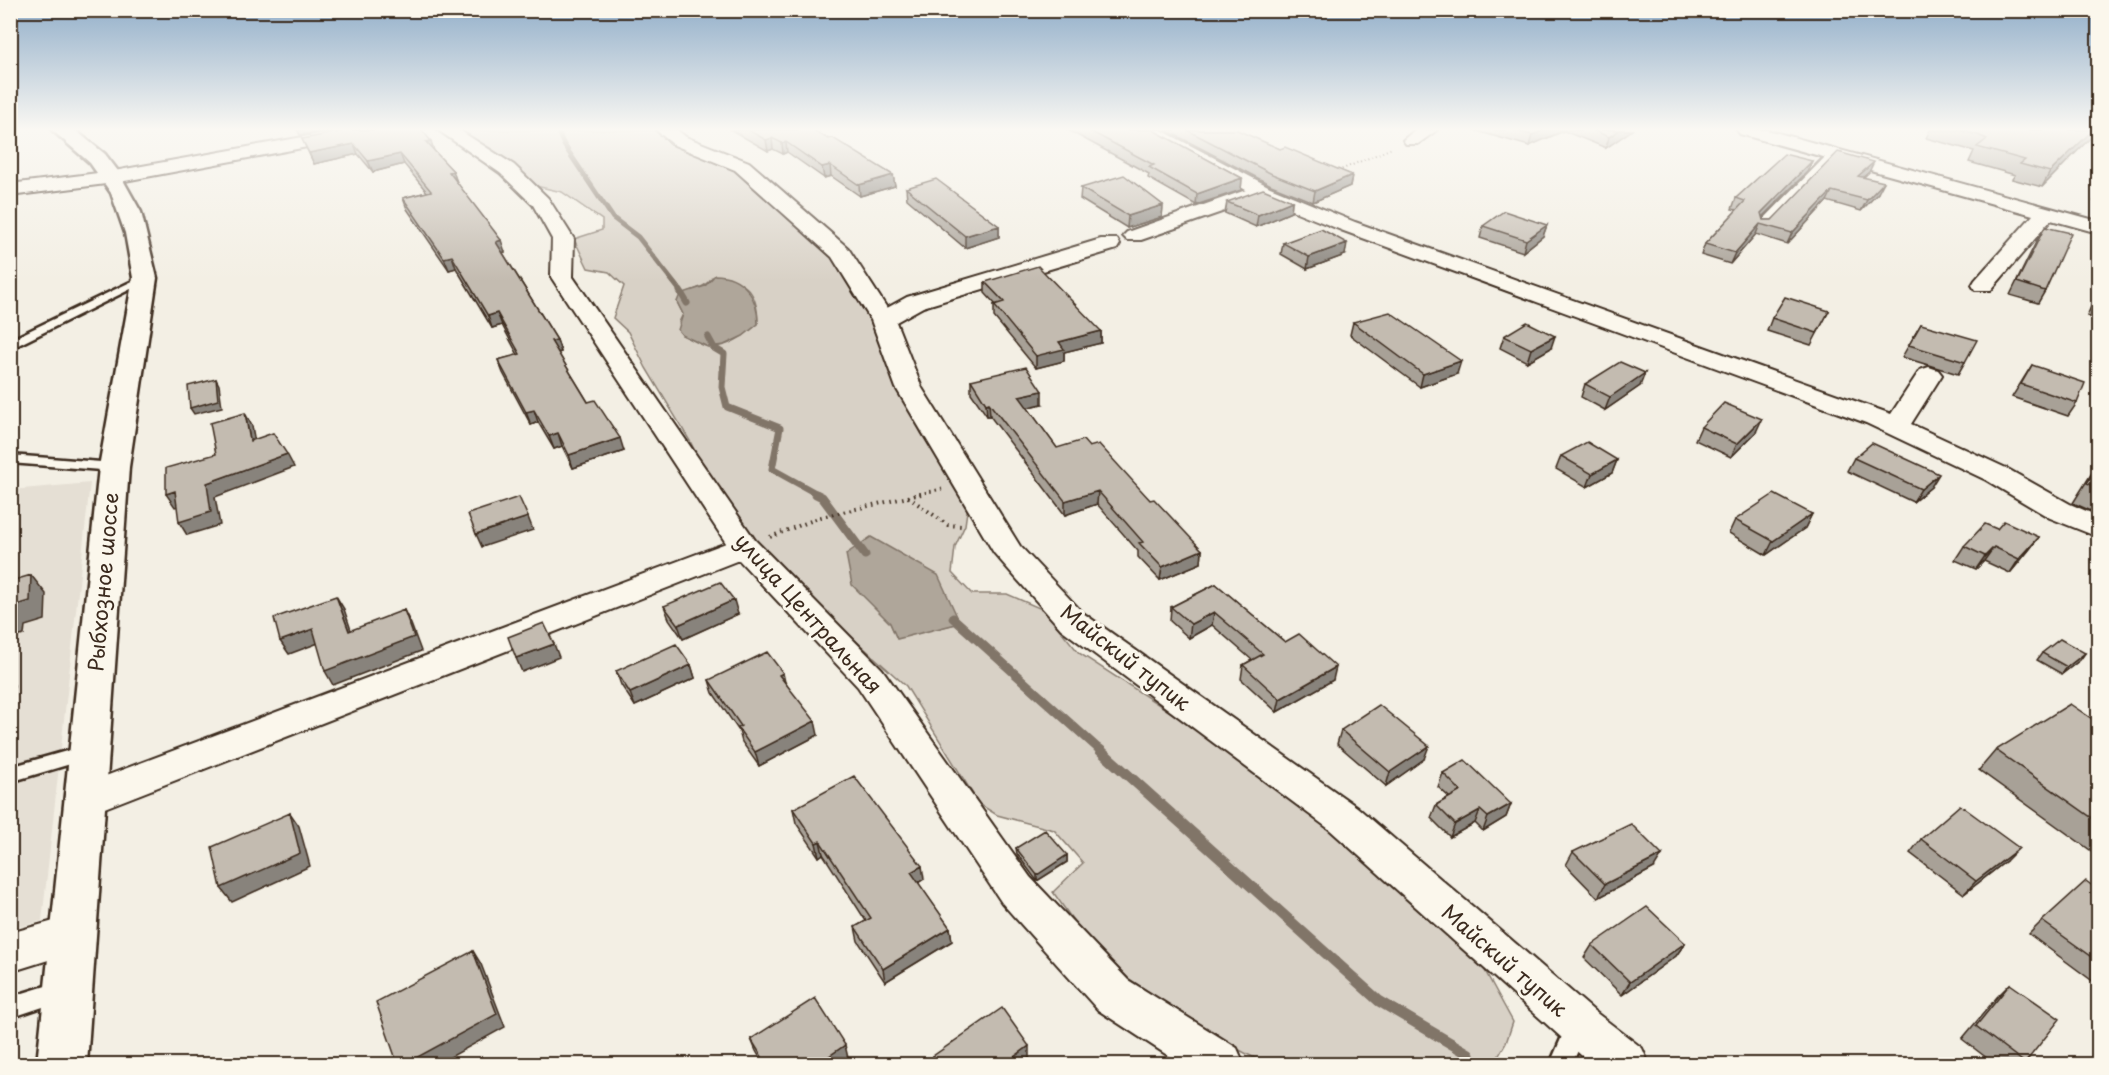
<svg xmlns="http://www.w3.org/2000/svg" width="2109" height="1075" viewBox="0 0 2109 1075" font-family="'Playpen Sans',sans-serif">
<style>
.built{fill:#e5dfd4}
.green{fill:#d8d1c6;stroke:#8a7e72;stroke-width:1.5;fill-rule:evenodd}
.water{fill:#afa69a;stroke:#817468;stroke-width:1.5}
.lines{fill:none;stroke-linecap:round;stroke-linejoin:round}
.stream-far3{stroke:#817468;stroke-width:5}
.stream-far2{stroke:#817468;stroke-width:7}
.stream-far1{stroke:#817468;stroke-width:9}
.stream{stroke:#817468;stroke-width:11}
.lane-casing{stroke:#3b2a1e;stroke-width:5}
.street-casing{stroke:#3b2a1e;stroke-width:4}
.secondary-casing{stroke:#3b2a1e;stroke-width:5}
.path-far2{stroke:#3b2a1e;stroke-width:2;stroke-dasharray:1 3;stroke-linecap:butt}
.path-far1{stroke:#3b2a1e;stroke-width:3;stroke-dasharray:1.5 4;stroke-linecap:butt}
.path{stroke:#3b2a1e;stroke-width:4;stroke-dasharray:1.5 4.5;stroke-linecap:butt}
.lane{fill:#fbf7ec;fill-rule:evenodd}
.street{fill:#fbf7ec;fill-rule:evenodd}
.secondary{fill:#fbf7ec;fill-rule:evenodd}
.wall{fill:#a8a197;stroke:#3b2a1e;stroke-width:1.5}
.shaded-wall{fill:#88837b;stroke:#3b2a1e;stroke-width:1.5}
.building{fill:#c3bbb0;stroke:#3b2a1e;stroke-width:1.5}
.labels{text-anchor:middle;stroke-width:6;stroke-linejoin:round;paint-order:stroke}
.street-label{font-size:21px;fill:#3b2a1e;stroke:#fbf7ec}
</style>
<rect width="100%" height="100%" fill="#f3efe4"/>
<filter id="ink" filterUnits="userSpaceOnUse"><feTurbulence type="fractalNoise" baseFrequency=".0167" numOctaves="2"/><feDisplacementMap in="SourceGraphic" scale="12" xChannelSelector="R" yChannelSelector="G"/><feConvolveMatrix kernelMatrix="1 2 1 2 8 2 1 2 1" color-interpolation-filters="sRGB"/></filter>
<g filter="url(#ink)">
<path class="built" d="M90,483L42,921L11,929V490Z"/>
<path class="green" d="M463,130H660L738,168L831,256L862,297L921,433L968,504L965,525L955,547L952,573L972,594H1007L1044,610L1079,653L1215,741L1362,855L1478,958L1513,1022L1506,1043L1494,1064H1266L1226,1043L1128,978L1077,926L1053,892L1083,863L1054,830L997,815L979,804L906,686L783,575L744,535L709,480L690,441L646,368L628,332L613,318L624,286L609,272L588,268L574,239L602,230V220L562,192L527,184ZM712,277C745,280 758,289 758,324C745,335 728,348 709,347C702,346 690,338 682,335L679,322L683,314L677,302C686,287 704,292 712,277ZM890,623H960L897,638Z"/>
<path class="water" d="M715,275C743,275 758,297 758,324L743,336L724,345L708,347L682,335L678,330L683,314L677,302L680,294L705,286Z
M871,537L938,575L960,623L897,639L890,623L852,585L846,554Z"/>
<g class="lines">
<path class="stream-far3" d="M557,130L564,145L613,218L638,237L681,292"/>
<path class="stream-far2" d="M680,291L687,303
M708,337L714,348L724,354L722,387L727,407L780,428L772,469L819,495"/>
<path class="stream-far1" d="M816,494L822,497L865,555
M953,618L1102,752"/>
<path class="stream" d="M1100,750L1379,1001L1469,1054"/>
<g class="lane-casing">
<path id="lane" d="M1830,152L1838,154L1766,229H1758V225Z
M145,275L149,276V280L10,349V340Z
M10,455L114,463L121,467L114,471L10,463Z
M88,745L94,747L97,752L94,757L10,782V767Z
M62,981L70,984L73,991L70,998L10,1018V997Z
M1578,1015L1586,1018L1589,1026L1572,1064H1550L1570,1018Z"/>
</g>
<g class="street-casing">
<path id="street" d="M342,130H381L372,135L114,183L10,196V184L114,171Z
M438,130H459L514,165L548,198L574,239L573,277L755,540L882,669L1030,877L1128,980L1237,1048L1244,1064H1181L1098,1010L1002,903L858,687L739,560L97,811L84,816L71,811L65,800L71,789L726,543L551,277L552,239L533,205L500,173Z
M656,130H677L686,137L749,162L848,248L887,308L907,297L1101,239H1117L1120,244L1117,249L923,307L896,322L922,388L1020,546L1083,613L1357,807L1594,1011L1642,1048L1649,1064H1591L1329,829L1061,629L994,553L896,388L871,320L832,257L735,170L674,145Z
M1138,130H1161L1270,187L1355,222L1891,414L1920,370L1929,367L1938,370L1942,375L1911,424L2006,468L2070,504L2098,516V537L2050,518L1986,480L1866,423L1341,230L1262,198L1141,240H1127L1123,236L1127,232L1246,190Z
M1415,130H1437L1418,144H1406L1403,140Z
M1737,130H1767L2098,221V233L2051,220L1991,290H1975L1972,285L1975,280L2033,215L1740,134Z
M72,916L87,922L93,935L87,948L10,972V933Z"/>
</g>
<g class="secondary-casing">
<path id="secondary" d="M52,130H75L105,154L118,171L141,212L157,278L129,467L87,1064H37L99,467L133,278L125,233L111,193L90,163Z"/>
</g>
<path class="path-far2" d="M1338,171L1392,148"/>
<path class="path-far1" d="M914,495L942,489"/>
<path class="path" d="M908,497L948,525L961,526
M770,537L821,517L921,494"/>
<use href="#lane" class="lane"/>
<use href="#street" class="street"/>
<use href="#secondary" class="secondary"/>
</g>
<path class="wall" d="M731,130H813L893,175L895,186L860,196L831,176L824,178L787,152L783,154L773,149L768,151Z
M1068,130H1153L1242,178L1241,190L1196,205L1148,178L1149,174Z
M1166,130H1237L1280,149L1352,175L1350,186L1313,202L1271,185Z
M1473,130H1632L1606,148L1564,131L1529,146Z
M1930,130H2098L2042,187L2012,179L2015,175L1969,162L1974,151L1926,138Z
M302,139L434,151L453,171L456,181L505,252L503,253L557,340L561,352L558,353L588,402L624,451L573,468L562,446L554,449L538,422L531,425L503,373L498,360L518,355L502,325L492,328L456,268L449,270L407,209L403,198L427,192L404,164L373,172L358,154L314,164Z
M1812,161L1807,172L1762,218L1763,220H1772L1869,172L1864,177L1878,193L1861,211L1827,201L1787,244L1756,234L1730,264L1701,255L1705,244L1737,210L1732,209L1736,198Z
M906,188L999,226V237L965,248L907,199Z
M1081,188L1163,205L1162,217L1127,228L1080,199Z
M2098,194V202L2094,201Z
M1292,201L1291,212L1256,227L1225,213L1227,202Z
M1547,225L1543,236L1523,252L1480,238L1483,226Z
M2045,227V291L2038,303L2010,295L2038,238Z
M1283,243L1345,255L1307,269L1281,254Z
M985,282L1101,331V343L1064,352V361L1036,368L994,317V305H996L985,293Z
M2098,290V320L2087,316Z
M1829,311L1811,345L1767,331L1772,318Z
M1353,322L1457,374L1420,387L1350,335Z
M1921,324L1965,362L1958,374L1902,357Z
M1504,336L1551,348L1527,362L1500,348Z
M2032,365L2077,403L2068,416L2012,397Z
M971,380L1042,404L1027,407L1057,448L1089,447L1150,500L1202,550L1201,563L1160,580L1138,557V551L1097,504L1065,515L990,416H987L971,393Z
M1585,384L1640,386L1605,410L1581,397Z
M1701,427L1756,432L1731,457L1695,440Z
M1561,456L1617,460L1612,473L1587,487L1556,469Z
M1854,458L1931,487L1913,502L1847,471Z
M2098,463V514L2073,503Z
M1812,514L1805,528L1766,555L1729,533L1735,520Z
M1997,529L2039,537L2029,550L2010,573L1984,561L1976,569L1955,560L1964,546Z
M1216,584L1285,642L1333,680L1277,712L1241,679L1243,665L1252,660L1212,625L1189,638L1170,621L1171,607Z
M664,606L738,614L683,639L669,619Z
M2042,653H2085L2080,660L2062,674L2037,660Z
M691,665L695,678L635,706L621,685L616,671Z
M709,680L785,682L818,735L759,766L742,742L739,731L713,693Z
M2098,723V855H2097L1979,770L1996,750Z
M1341,730L1424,759L1386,786L1337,744Z
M1443,773L1511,804L1506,817L1483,831L1475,823L1450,837L1431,818L1436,805L1449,797L1438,787Z
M793,809L924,879L918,883L950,928L952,941L885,982L858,941L855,927L866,921L823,854L819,857L796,823Z
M1921,839L2006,861L1964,894L1910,853Z
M1016,848L1067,855V862L1037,881L1017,854Z
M1573,852L1654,868L1598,898L1566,865Z
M2098,890V985L2029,934L2042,921Z
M1685,943L1676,956L1622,995L1584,958L1592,945Z
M2010,984L2025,1063L2023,1065H1996L1962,1039L1997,997Z
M751,1039L848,1058L838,1065H764L756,1051Z
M933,1056L1029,1058L1021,1065H934Z"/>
<path class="shaded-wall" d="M297,130H329L300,135Z
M1545,130H1565L1529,146L1532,135Z
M1620,130H1632L1606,148L1609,137Z
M2093,130H2098L2042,187L2050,172Z
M772,138L773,149L768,151L766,140Z
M431,141L434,151L426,142Z
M786,142L787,152L783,154L782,143Z
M354,144L358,154L314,164L309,153Z
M400,154L404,164L373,172L368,161Z
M1812,161L1807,172L1756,223L1761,213Z
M1874,162L1869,172L1853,186L1858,176Z
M830,165L831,176L824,178L822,167Z
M453,171L457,182L449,172Z
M893,175L895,186L860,196L859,185Z
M1352,175L1350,186L1313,202L1315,191Z
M1242,178L1241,190L1196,205L1197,194Z
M1884,182L1878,193L1861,211L1867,200Z
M1832,191L1827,201L1787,244L1792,233Z
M1292,201L1291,212L1256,227L1258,215Z
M1163,205L1162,217L1127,228L1128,216Z
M1760,224L1756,234L1730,264L1735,253Z
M1547,225L1543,236L1523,252L1526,240Z
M999,226V237L965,248V236Z
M501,240L505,252L500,253L496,242Z
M1347,243L1345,255L1307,269L1309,257Z
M452,256L456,268L449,270L444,258Z
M497,313L502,325L492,328L488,316Z
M1101,331V343L1064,352V361L1036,368V356L1059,342Z
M1555,336L1551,348L1527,362L1531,349Z
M557,340L561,352L555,353L551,341Z
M1461,361L1457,374L1420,387L1423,374Z
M1645,373L1640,386L1605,410L1610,397Z
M216,379L219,385L222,407L194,414L190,408Z
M1042,391V404L1020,409L1019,396Z
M989,403L990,416H987L986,404Z
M534,410L538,422L531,425L526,412Z
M245,413L252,426L257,454L250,441Z
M1762,419L1756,432L1731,457L1737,444Z
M558,433L562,446L554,449L549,436Z
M620,438L624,451L573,468L569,455Z
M287,454L294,467L215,497L220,525L187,535L179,522L207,483Z
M1617,460L1612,473L1587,487L1592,474Z
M1939,474L1931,487L1913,502L1921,489Z
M175,491L183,505L175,507L166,494Z
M1098,491L1097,504L1065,515V501Z
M1812,514L1805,528L1766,555L1773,541Z
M528,517L533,530L482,547L476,534Z
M2039,537L2029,550L2010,573L2019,559Z
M1994,547L1984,561L1976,569L1985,556Z
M1202,550L1201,563L1160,580L1162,567Z
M31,575L46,594L45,620L25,626L24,635L10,639V607Z
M336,596L344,609L356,645L349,631Z
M734,600L738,614L683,639L678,625Z
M404,610L411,624L421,651L333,685L325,671Z
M1214,612L1212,625L1189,638L1191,624Z
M313,629L321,642L289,654L280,641Z
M554,644L559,657L522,672L516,658Z
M2085,653L2080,660L2062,674L2067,667Z
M691,665L695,678L635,706L630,693Z
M1336,667L1333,680L1277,712L1280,699Z
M783,673L786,687L779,675Z
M10,681L14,685L10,706Z
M815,721L818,735L759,766L755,752Z
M1429,746L1424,759L1386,786L1390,772Z
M1511,804L1506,817L1483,831L1488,817Z
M1480,810L1475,823L1450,837L1455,824Z
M290,813L299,826L310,866L232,902L221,888Z
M820,841L823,854L819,857L816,843Z
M2019,848L2006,861L1964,894L1976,881Z
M1067,855V862L1037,881V875Z
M1662,855L1654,868L1598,898L1605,884Z
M922,866L924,879L913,886L911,872Z
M950,928L952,941L885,982L883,969Z
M1685,943L1676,956L1622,995L1630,982Z
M473,951L481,964L505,1027L436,1065H403Z
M845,1045L848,1058L838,1065H816Z
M1029,1046V1058L1021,1065H1003Z"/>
<path class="building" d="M350,130H422L431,141L426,142L453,171L449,172L501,240L496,242L557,340L551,341L588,402L595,400L620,438L569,455L558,433L549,436L534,410L526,412L498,360L520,354L497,313L488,316L452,256L444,258L403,198L431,191L400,154L368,161L354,144L309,153L302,139Z
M748,130H813L828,139L833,138L893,175L859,185L830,165L822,167L786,142L782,143L772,138L766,140Z
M1088,130H1153L1242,178L1197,194L1149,167L1154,165Z
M1187,130H1237L1280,149L1285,147L1352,175L1315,191L1272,174Z
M1513,130H1545L1532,135Z
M1592,130H1620L1609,137Z
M1958,130H2093L2050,172L2020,164L2025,160L1977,147L1987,139L1978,135Z
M1838,152L1874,162L1858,176L1884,182L1867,200L1832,191L1792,233L1760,224L1735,253L1705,244L1745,201L1736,198L1784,154L1812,161L1761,213L1763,220H1772Z
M1124,175L1163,205L1128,216L1081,188Z
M936,179L999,226L965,236L906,188Z
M1263,189L1292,201L1258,215L1227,202Z
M1504,211L1547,225L1526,240L1483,226Z
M2045,227L2071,233L2045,291L2017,282Z
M1321,229L1347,243L1309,257L1283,243Z
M1038,266L1101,331L1059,342L1064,349L1036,356L994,305L1004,302L985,282Z
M2098,295V306L2094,305Z
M1785,297L1829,311L1817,333L1772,318Z
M1390,312L1461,361L1423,374L1353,322Z
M1527,322L1555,336L1531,349L1504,336Z
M1921,324L1977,340L1965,362L1909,345Z
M1620,362L1645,373L1610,397L1585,384Z
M2032,365L2085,383L2077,403L2021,384Z
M1026,367L1042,391L1019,396L1057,448L1083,440L1089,447L1099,444L1150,500L1154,499L1202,550L1162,567L1139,543L1143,542L1098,491L1065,501L989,403L986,404L971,380Z
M216,379L218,400L190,408L188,386Z
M1724,403L1762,419L1737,444L1701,427Z
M245,413L250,441L273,433L287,454L207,483L211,512L179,522L175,491L166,494V468L216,454L210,423Z
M1587,442L1617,460L1592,474L1561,456Z
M1872,443L1939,474L1921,489L1854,458Z
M2098,466V488L2087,483Z
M1774,494L1812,514L1773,541L1735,520Z
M519,497L528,517L476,534L468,514Z
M2004,521L2039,537L2019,559L1994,547L1985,556L1964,546L1985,524L1997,529Z
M10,575H12L11,581L31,575L30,601L10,607Z
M720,582L734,600L678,625L664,606Z
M1216,584L1285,642L1299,634L1336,667L1280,699L1243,665L1263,654L1214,612L1191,624L1171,607Z
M336,596L349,631L404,610L414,637L325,671L313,629L280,641L274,618Z
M544,623L554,644L516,658L508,637Z
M2060,639L2085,653L2067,667L2042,653Z
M676,644L691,665L630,693L616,671Z
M767,652L783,673L779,675L815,721L755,752L738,728L741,726L709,680Z
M2070,704L2098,723V822L1996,750Z
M1379,705L1429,746L1390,772L1341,730Z
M1465,760L1511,804L1488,817L1480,810L1455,824L1436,805L1461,791L1443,773Z
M854,776L922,866L911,872L950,928L883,969L855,927L871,918L820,841L816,843L793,809Z
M1960,805L2019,848L1976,881L1921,839Z
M290,813L300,853L221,888L212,847Z
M1631,824L1662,855L1605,884L1573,852Z
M1045,830L1067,855L1037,875L1016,848Z
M2086,881L2098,890V961L2042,921Z
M1647,907L1685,943L1630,982L1592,945Z
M473,951L497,1014L403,1065H398L376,1002Z
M2010,984L2060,1019L2025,1063L1976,1026Z
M815,998L845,1045L816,1065H767L751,1039Z
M1002,1008L1029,1046L1003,1065H939L933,1056Z"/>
</g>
<linearGradient id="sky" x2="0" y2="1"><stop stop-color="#91aec9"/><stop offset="0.46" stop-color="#faf8f3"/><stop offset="1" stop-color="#faf8f3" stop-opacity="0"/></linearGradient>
<rect width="2109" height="281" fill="url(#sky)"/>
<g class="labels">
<g class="street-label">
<text transform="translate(104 582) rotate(-85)" y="7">Рыбхозное шоссе</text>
<text transform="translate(808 614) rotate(48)" y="7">улица Центральная</text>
<text transform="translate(1125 658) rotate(38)" y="7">Майский тупик</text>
<text transform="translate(1504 961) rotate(41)" y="7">Майский тупик</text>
</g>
</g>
<rect width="2109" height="1075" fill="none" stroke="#fbf7ec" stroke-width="36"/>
<rect x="18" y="18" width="2073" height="1039" fill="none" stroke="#3b2a1e" stroke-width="2" filter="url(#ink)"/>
</svg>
